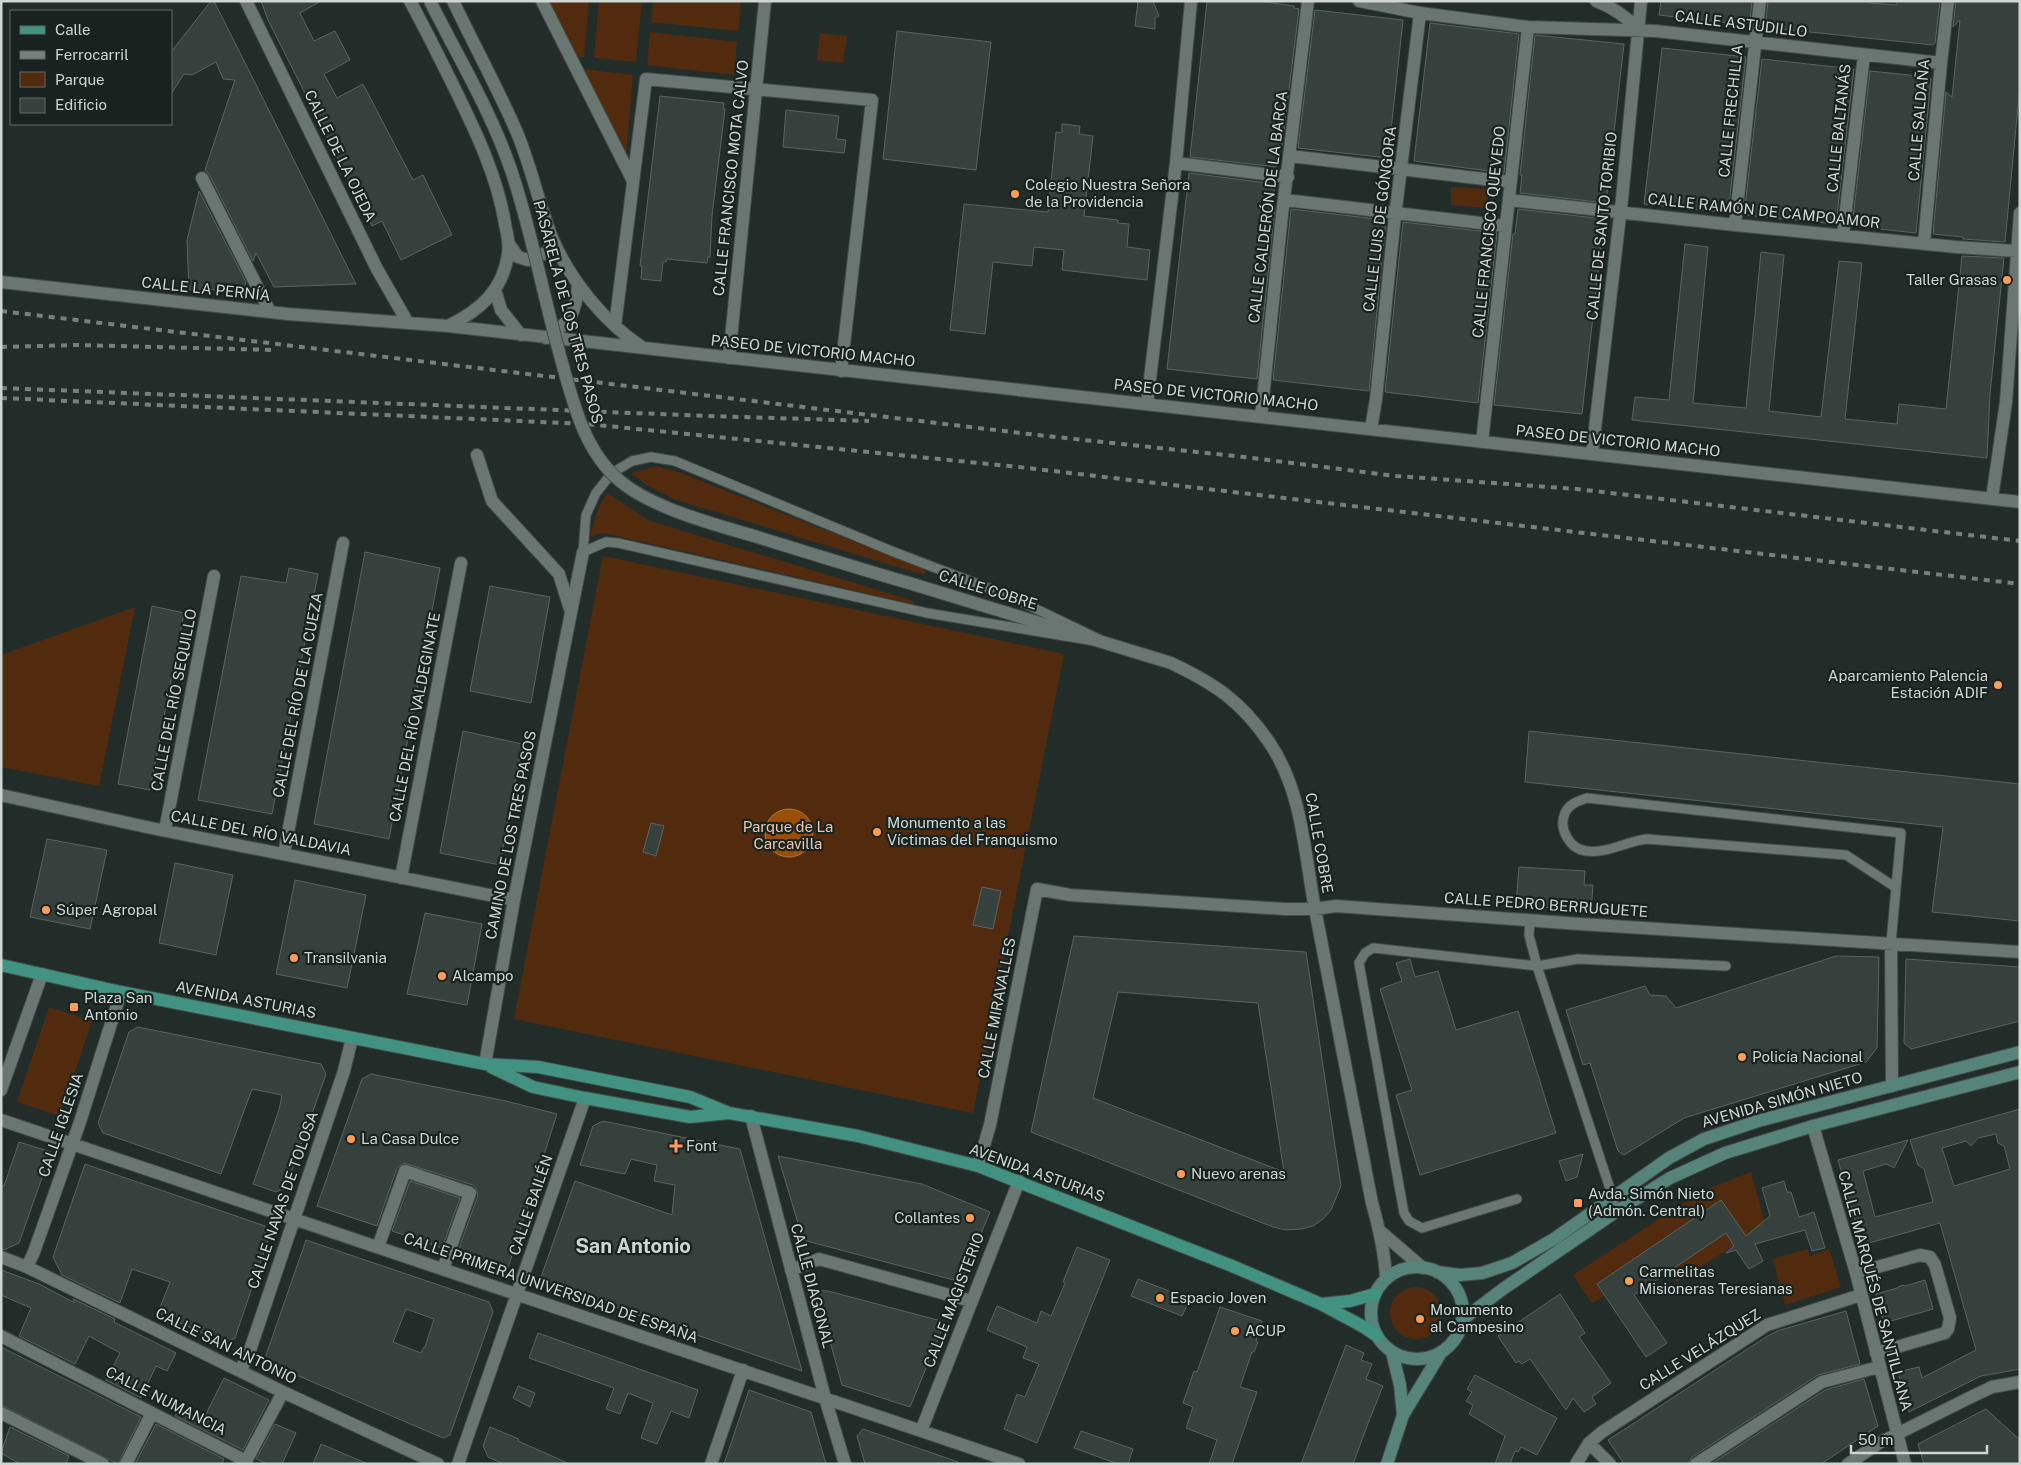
<svg xmlns="http://www.w3.org/2000/svg" width="2021" height="1465" viewBox="0 0 2021 1465" font-family="'Public Sans',sans-serif">
<style>
.green{fill:#522b0e}
.water{fill:#9b4f06;stroke:#a74}
.building{fill:#36413e;stroke:#586461;fill-rule:evenodd}
.lines{fill:none;stroke-linecap:round;stroke-linejoin:round}
.lane-casing{stroke:#424b48;stroke-width:11}
.street-casing{stroke:#424b48;stroke-width:14}
.secondary-casing{stroke:#424b48;stroke-width:14}
.primary-casing{stroke:#424b48;stroke-width:14}
.lane{stroke:#6a7672;stroke-width:9}
.street{stroke:#6a7672;stroke-width:12}
.secondary{stroke:#56847a;stroke-width:12}
.primary{stroke:#429282;stroke-width:12}
.rail{stroke:#77807d;stroke-width:4;stroke-dasharray:6 6;stroke-linecap:butt}
.street-bridge-casing{stroke:#424b48;stroke-width:14;stroke-linecap:butt}
.street-bridge{stroke:#6a7672;stroke-width:12}
.poi-dot{fill:#fd9c56;stroke:#182320;stroke-width:2}
.labels{text-anchor:middle;stroke-width:4.5;stroke-linejoin:round;paint-order:stroke}
.street-label{font-size:15px;fill:#ced5d3;stroke:#182320}
.poi-label{font-size:15px;fill:#ced5d3;stroke:#182320;text-anchor:start}
.park-label{font-size:15px;fill:#f0c5a9;stroke:#182320}
.district-label{font-size:20px;font-weight:bold;fill:#ced5d3;stroke:#182320}
</style>
<rect width="100%" height="100%" fill="#222d2a"/>
<path class="green" d="M547,1H589L584,57H576Z
M599,1H642L636,62L594,58Z
M653,1L741,2L738,31L651,22Z
M650,32L737,42L734,75L647,65Z
M820,33L847,36L843,63L817,60Z
M582,69L633,75L626,156Z
M1451,187L1488,189L1486,208L1451,205Z
M657,466L681,473L926,570L924,575L673,499L645,484L632,473Z
M607,493L648,520L666,526L914,601L913,604L608,534L602,533L589,537L599,507Z
M603,556L1064,654L973,1113L514,1019Z
M135,607L99,786L1,767V655Z
M49,1007L92,1021L60,1116L17,1102Z
M1751,1172L1766,1226L1750,1233L1734,1246L1676,1282L1669,1271L1738,1225L1612,1274L1597,1284L1604,1296L1592,1303L1573,1275L1700,1192Z
M1807,1249L1810,1256L1829,1249L1841,1287L1785,1305L1773,1259Z
M1390 1313a26 26 0 1 1 52 0a26 26 0 1 1-52 0Z"/>
<path class="water" d="M765 833a24 24 0 1 1 48 0a24 24 0 1 1-48 0Z"/>
<path class="building" d="M211,1H214L356,284L274,287L256,253L253,261L209,174L205,170L235,80L223,79L216,62L192,75L184,74L171,94V52Z
M261,1H321L300,13L314,41L335,31L350,60L324,74L337,98L363,84L413,180L423,175L452,235L401,260L382,221L372,226L268,20Z
M1138,1H1153L1159,16L1155,18V29L1135,26Z
M1207,1H1258L1294,6V8L1299,9L1282,146L1279,145L1276,167L1190,157Z
M1661,1H1752L1750,21L1744,25L1659,15Z
M1768,1H1869V3L1897,5V1H1940L1935,43L1933,45L1772,28L1766,21Z
M1956,1H2020V85L2005,242L1963,239V237L1933,234L1946,92L1952,97L1960,20L1953,27Z
M1315,10L1403,20L1388,158L1298,148Z
M1430,23L1519,34L1504,173L1414,161Z
M897,31L991,42L976,170L883,159Z
M1535,35L1624,44L1606,203L1520,193L1522,175H1520Z
M1662,48L1746,57L1728,213L1644,204Z
M1762,59L1854,69L1836,224L1744,215Z
M1870,71L1929,77L1931,79L1916,233L1852,226Z
M660,96L724,103L723,109H725L712,216L710,257H708L707,263L667,259L666,262H663L661,281L641,279L642,266H640Z
M786,110L839,116L836,139L846,140L844,153L783,147Z
M1062,124L1080,126L1079,134L1093,136L1084,216L1118,220V223L1129,224L1127,247L1150,250L1147,280L1062,270L1064,250L1034,247L1032,266L993,262L985,334L950,330L964,204L1048,212L1056,132L1062,133Z
M1189,173L1275,184L1272,207H1275L1257,379L1167,369Z
M199,191L246,282L244,289L189,290L187,240Z
M1291,209L1386,220L1369,391L1273,380Z
M1518,209L1604,219L1582,414L1494,405L1513,234H1515Z
M1403,222L1497,233L1478,403L1385,392Z
M1685,244L1708,247L1693,403L1746,408L1761,252L1784,255L1769,411L1821,417L1839,261L1862,263L1845,419L1897,424L1899,404L1946,409L1962,256L2004,258L1990,394L1987,458L1632,420L1635,397L1669,400Z
M365,552L440,568L389,839L314,824Z
M289,568L318,574L272,814L198,800L241,576L286,583Z
M490,586L550,597L531,703L470,691Z
M152,606L184,613L150,790L118,784Z
M463,731L522,744L500,865L440,853Z
M1529,731L2020,784V921L1932,912L1943,827L1525,782Z
M651,823L664,826L656,856L643,852Z
M47,839L107,850L90,929L30,917Z
M175,863L233,875L216,955L159,943Z
M1519,867L1585,871L1584,885H1593L1591,911L1516,905Z
M295,880L366,895L347,988L276,974Z
M982,887L1001,891L993,929L973,925Z
M425,913L482,924L467,1005L407,994Z
M1074,936L1306,952L1341,1186L1331,1210L1323,1219L1313,1226L1301,1229L1286,1230L1273,1227L1031,1132ZM1118,992L1258,1003L1284,1172L1093,1098Z
M1836,956L1879,957L1877,1048L1866,1062L1684,1118L1624,1155L1618,1151L1590,1063L1583,1065L1566,1010L1645,986L1650,995L1666,996L1676,1008Z
M1410,959L1415,977L1438,971L1456,1030L1518,1011L1556,1133L1420,1175L1396,1095L1412,1090L1380,989L1402,981L1396,963Z
M1906,959L2020,967V1021L1911,1049L1904,1043Z
M138,1027L321,1064L326,1074L286,1187L276,1192L253,1184L279,1110L282,1095L252,1089L221,1174L103,1133L98,1123L129,1032Z
M371,1074L506,1101L557,1114L507,1271L457,1254L478,1195L476,1188L473,1185L404,1163L397,1168L377,1226L317,1206L362,1079Z
M2020,1109V1369L1981,1376L1909,1412L1898,1372L1919,1367L1922,1378L1976,1350L1940,1223L1862,1245L1838,1160L1908,1140L1894,1168L1886,1164L1863,1171L1875,1217L1933,1202L1924,1169L1918,1165L1910,1140ZM1996,1134L1998,1143L2004,1146L2010,1169L1954,1186L1942,1148L1966,1141L1971,1146L1978,1138Z
M603,1121L740,1149L802,1371L545,1283L541,1277L575,1181L672,1215L675,1185L654,1181L657,1165L631,1159L625,1174L580,1165L593,1126Z
M19,1142L51,1152L19,1243L4,1250L1,1249V1185L4,1186Z
M1583,1154L1577,1177L1566,1181L1559,1161Z
M778,1156L922,1184L990,1212L961,1282L803,1240Z
M85,1164L265,1226L269,1237L235,1338L225,1343L158,1313L170,1282L132,1269L120,1303L62,1275L53,1257Z
M410,1181L460,1198L442,1248L392,1231Z
M1784,1181L1787,1192H1791L1799,1217L1814,1212L1825,1248L1812,1251L1805,1230L1755,1244L1763,1261L1749,1269L1736,1250L1726,1253L1734,1246L1726,1233L1634,1295L1667,1343L1646,1357L1597,1284L1721,1200L1746,1236L1770,1216L1762,1188Z
M306,1240L489,1302L493,1312L450,1435L443,1438L264,1361ZM406,1309L434,1319L425,1347H424L421,1353L393,1342Z
M1077,1247L1110,1260L1037,1443L1004,1429L1017,1394L1025,1397L1039,1364L1023,1358L1027,1347L987,1330L997,1306L1037,1323L1041,1311L1051,1316L1065,1283L1063,1282Z
M1,1270L39,1284L75,1303L73,1299L115,1319L114,1322L176,1353L167,1371L156,1366L141,1398L106,1380L120,1353L89,1336L75,1364L19,1336L31,1308L1,1295Z
M1138,1279L1190,1299L1182,1316L1131,1296Z
M1925,1280L1933,1309L1884,1323L1876,1294L1897,1288L1902,1285L1905,1286Z
M816,1290L828,1291L945,1322L910,1407L842,1385Z
M1560,1294L1585,1333L1579,1337L1611,1383L1592,1397L1596,1404L1584,1412L1573,1398L1566,1410L1530,1359L1522,1364L1519,1361L1516,1363L1498,1336Z
M1220,1307L1262,1321L1256,1341L1258,1342L1254,1352H1252L1240,1387L1257,1392L1232,1464H1209L1217,1440L1186,1428L1193,1407L1183,1403L1194,1371L1197,1372Z
M1846,1311L1860,1364L1818,1375L1692,1457L1688,1464H1624L1608,1440L1766,1337L1777,1331Z
M538,1333L698,1390L689,1418L671,1411L657,1444L641,1438L653,1403L628,1393L620,1414L606,1409L614,1388L529,1358Z
M1346,1345L1364,1353L1361,1360L1372,1364L1366,1379L1383,1386L1367,1426L1353,1464H1301Z
M1,1347L141,1417L118,1464L1,1405Z
M1475,1375L1557,1418L1537,1455L1521,1447L1518,1452L1515,1451L1510,1464H1495L1505,1436L1469,1414L1473,1405L1466,1401L1472,1392L1467,1389Z
M224,1378L269,1400L243,1450L175,1416L180,1407L203,1420Z
M1864,1379L1878,1426L1821,1464H1711L1825,1390Z
M518,1386L535,1393L530,1407L513,1398Z
M749,1390L811,1412L826,1464H724Z
M1986,1409L2020,1440V1464H1924L1918,1444Z
M156,1424L224,1459L222,1464H135Z
M275,1424L296,1433L282,1464H268L256,1459Z
M10,1427L69,1456L66,1464H20L1,1453Z
M490,1427L519,1439L518,1441L570,1464H504L488,1457L483,1446Z
M863,1429L958,1462V1464H865L857,1436Z
M1081,1431L1133,1449L1128,1464H1118L1074,1448Z
M321,1444L368,1464H313Z"/>
<g class="lines">
<g class="lane-casing">
<path id="lane" d="M651,457L675,461L894,552L1009,596L1107,643L927,613L618,543L606,542L583,552L586,515L596,493L612,473L632,461Z
M1530,920L1529,935L1537,966L1578,959L1726,966
M1891,943L1901,833L1587,798C1578,801 1569,804 1565,813C1558,829 1570,849 1586,851C1607,854 1627,841 1647,839L1846,855L1895,887
M1517,1199L1422,1228L1409,1221L1404,1213L1359,963L1365,953L1373,948L1537,966L1614,1201"/>
</g>
<g class="street-casing">
<path id="street" d="M246,1L377,269L408,323
M410,1C425,28 438,55 452,83C474,128 497,174 505,224C507,234 510,244 508,254C503,291 479,311 448,326
M453,1C473,43 496,85 515,128C531,164 538,203 553,240C571,281 605,323 642,347
M542,1L633,181
M1359,1L1420,13L1528,27L1656,31L1941,63
M1596,1C1613,7 1625,17 1639,29
M1290,156L1510,182
M1176,163L1288,177
M202,178L270,312
M1285,200L1506,226
M1509,200L1735,225L1956,247L2016,251
M1735,225L1760,1
M1843,235L1864,55
M1924,243L1941,63L1948,1
M509,244L518,257L528,260L548,252L553,240
M1,282L288,314L448,326L2020,502
M495,289L501,310L521,335
M615,326L646,79L872,100L841,371
M546,338C572,320 575,316 578,284
M729,358L765,1
M1147,404L1176,163L1191,1
M1261,417L1282,215L1308,1
M1371,429L1376,399L1394,225L1420,13
M1482,442L1528,27
M1592,454L1622,199L1641,1
M477,455L492,501L559,574L570,609
M1992,498L2006,402L2020,213
M909,583L1171,663C1215,684 1241,701 1269,742C1303,792 1304,852 1315,909C1334,1007 1353,1105 1372,1203C1379,1228 1385,1253 1386,1279
M1,795L151,828L514,900
M165,830L214,576
M284,854L343,543
M401,878L461,563
M1891,943L1892,1086
M485,1064L514,900L583,552
M1,1090L42,974
M751,1116L825,1398L845,1464
M1,1120L1019,1464
M1813,1126L1856,1273L1905,1464
M978,1166L990,1125L1037,889L1070,895L1284,909H1315L1336,906L1580,924L2020,952
M1380,1231L1423,1268
M378,1247L405,1171L470,1193L443,1269
M1,1257L27,1267L283,1392L438,1464
M27,1267L34,1252L80,1122L121,992
M791,1270L819,1259L971,1301
M1856,1273L1920,1255L1930,1257L1935,1265L1950,1318L1948,1329L1945,1333L1876,1353
M1,1336L246,1461L283,1392
M240,1371L249,1353L344,1071L352,1038
M1,1413L103,1464
M921,1431L1019,1181
M1589,1443L1610,1464
M126,1464L152,1413
M458,1464L585,1098
M711,1464L743,1370
M1576,1464L1589,1443L1602,1432L1767,1325L1861,1295
M1696,1464L1822,1382L1879,1367
M1848,1464L1879,1443L1967,1399L1992,1387L2020,1382"/>
</g>
<g class="secondary-casing">
<path id="secondary" d="M1371 1313a46 46 0 1 1 92 0a46 46 0 1 1-92 0Z
M1437,1272L1460,1275L1482,1273L1512,1263L1554,1239L1669,1158L1704,1139L1758,1121L2020,1052
M1462,1320L1503,1289L1617,1211L1670,1178L1725,1153L1813,1126L2020,1072
M1392,1352L1400,1385L1403,1415
M1387,1464L1403,1415L1442,1351"/>
</g>
<g class="primary-casing">
<path id="primary" d="M1,965L121,992L485,1064L538,1067L690,1097L729,1113L858,1136L978,1166L1232,1266L1321,1304L1362,1326L1377,1336
M491,1067L533,1087L585,1098L690,1117L729,1113
M1322,1304L1350,1301L1375,1294"/>
</g>
<use href="#lane" class="lane"/>
<use href="#street" class="street"/>
<use href="#secondary" class="secondary"/>
<use href="#primary" class="primary"/>
<path class="rail" d="M1,311L1037,435L1244,457L1396,476L1577,489L2020,541
M1,347L77,345L274,350
M1,388L709,416L869,421
M1,398L587,424L1019,467L2020,584"/>
<g class="street-bridge-casing">
<path id="street-bridge" d="M430,1C458,57 491,111 511,170C532,232 543,296 561,359C573,402 584,451 620,481C652,508 713,524 754,536C806,552 857,568 909,583"/>
</g>
<use href="#street-bridge" class="street-bridge"/>
</g>
<g class="poi-dot">
<circle cx="1015" cy="194" r="5"/>
<circle cx="2007" cy="280" r="5"/>
<circle cx="1998" cy="685" r="5"/>
<circle cx="877" cy="832" r="5"/>
<circle cx="46" cy="910" r="5"/>
<circle cx="294" cy="958" r="5"/>
<circle cx="442" cy="976" r="5"/>
<rect x="69" y="1002" width="10" height="10" rx="2.5"/>
<circle cx="1742" cy="1057" r="5"/>
<circle cx="351" cy="1139" r="5"/>
<path d="M673.5 1138.5h5v5h5v5h-5v5h-5v-5h-5v-5h5z"/>
<circle cx="1181" cy="1174" r="5"/>
<rect x="1573" y="1198" width="10" height="10" rx="2.5"/>
<circle cx="970" cy="1218" r="5"/>
<circle cx="1629" cy="1281" r="5"/>
<circle cx="1160" cy="1298" r="5"/>
<circle cx="1420" cy="1319" r="5"/>
<circle cx="1235" cy="1331" r="5"/>
</g>
<g class="labels">
<g class="street-label">
<text transform="translate(1741 24) rotate(7)" y="5">CALLE ASTUDILLO</text>
<text transform="translate(1731 111) rotate(-84)" y="5">CALLE FRECHILLA</text>
<text transform="translate(1919 120) rotate(-85)" y="5">CALLE SALDAÑA</text>
<text transform="translate(1839 128) rotate(-84)" y="5">CALLE BALTANÁS</text>
<text transform="translate(340 156) rotate(64)" y="5">CALLE DE LA OJEDA</text>
<text transform="translate(731 178) rotate(-84)" y="5">CALLE FRANCISCO MOTA CALVO</text>
<text transform="translate(1268 207) rotate(-83)" y="5">CALLE CALDERÓN DE LA BARCA</text>
<text transform="translate(1764 211) rotate(6)" y="5">CALLE RAMÓN DE CAMPOAMOR</text>
<text transform="translate(1380 219) rotate(-83)" y="5">CALLE LUIS DE GÓNGORA</text>
<text transform="translate(1602 226) rotate(-84)" y="5">CALLE DE SANTO TORIBIO</text>
<text transform="translate(1489 232) rotate(-84)" y="5">CALLE FRANCISCO QUEVEDO</text>
<text transform="translate(206 289) rotate(6)" y="5">CALLE LA PERNÍA</text>
<text transform="translate(568 312) rotate(75)" y="5">PASARELA DE LOS TRES PASOS</text>
<text transform="translate(813 351) rotate(6)" y="5">PASEO DE VICTORIO MACHO</text>
<text transform="translate(1216 395) rotate(6)" y="5">PASEO DE VICTORIO MACHO</text>
<text transform="translate(1618 441) rotate(6)" y="5">PASEO DE VICTORIO MACHO</text>
<text transform="translate(988 590) rotate(17)" y="5">CALLE COBRE</text>
<text transform="translate(298 695) rotate(-79)" y="5">CALLE DEL RÍO DE LA CUEZA</text>
<text transform="translate(174 700) rotate(-79)" y="5">CALLE DEL RÍO SEQUILLO</text>
<text transform="translate(415 717) rotate(-79)" y="5">CALLE DEL RÍO VALDEGINATE</text>
<text transform="translate(261 833) rotate(11)" y="5">CALLE DEL RÍO VALDAVIA</text>
<text transform="translate(511 835) rotate(-79)" y="5">CAMINO DE LOS TRES PASOS</text>
<text transform="translate(1319 843) rotate(80)" y="5">CALLE COBRE</text>
<text transform="translate(1546 905) rotate(4)" y="5">CALLE PEDRO BERRUGUETE</text>
<text transform="translate(246 1000) rotate(11)" y="5">AVENIDA ASTURIAS</text>
<text transform="translate(997 1008) rotate(-79)" y="5">CALLE MIRAVALLES</text>
<text transform="translate(1782 1100) rotate(-16)" y="5">AVENIDA SIMÓN NIETO</text>
<text transform="translate(61 1125) rotate(-71)" y="5">CALLE IGLESIA</text>
<text transform="translate(1037 1173) rotate(20)" y="5">AVENIDA ASTURIAS</text>
<text transform="translate(283 1200) rotate(-71)" y="5">CALLE NAVAS DE TOLOSA</text>
<text transform="translate(531 1205) rotate(-71)" y="5">CALLE BAILÉN</text>
<text transform="translate(812 1286) rotate(75)" y="5">CALLE DIAGONAL</text>
<text transform="translate(551 1288) rotate(19)" y="5">CALLE PRIMERA UNIVERSIDAD DE ESPAÑA</text>
<text transform="translate(1875 1291) rotate(75)" y="5">CALLE MARQUÉS DE SANTILLANA</text>
<text transform="translate(954 1300) rotate(-69)" y="5">CALLE MAGISTERIO</text>
<text transform="translate(226 1346) rotate(26)" y="5">CALLE SAN ANTONIO</text>
<text transform="translate(1700 1350) rotate(-32)" y="5">CALLE VELÁZQUEZ</text>
<text transform="translate(166 1401) rotate(27)" y="5">CALLE NUMANCIA</text>
</g>
<g class="poi-label">
<text x="1025" y="190">Colegio Nuestra Señora<tspan x="1025" dy="17">de la Providencia</tspan></text>
<text x="1997" y="285" text-anchor="end">Taller Grasas</text>
<text x="1988" y="681" text-anchor="end">Aparcamiento Palencia<tspan x="1988" dy="17">Estación ADIF</tspan></text>
<text x="887" y="828">Monumento a las<tspan x="887" dy="17">Víctimas del Franquismo</tspan></text>
<text x="56" y="915">Súper Agropal</text>
<text x="304" y="963">Transilvania</text>
<text x="452" y="981">Alcampo</text>
<text x="84" y="1003">Plaza San<tspan x="84" dy="17">Antonio</tspan></text>
<text x="1752" y="1062">Policía Nacional</text>
<text x="361" y="1144">La Casa Dulce</text>
<text x="686" y="1151">Font</text>
<text x="1191" y="1179">Nuevo arenas</text>
<text x="1588" y="1199">Avda. Simón Nieto<tspan x="1588" dy="17">(Admón. Central)</tspan></text>
<text x="960" y="1223" text-anchor="end">Collantes</text>
<text x="1639" y="1277">Carmelitas<tspan x="1639" dy="17">Misioneras Teresianas</tspan></text>
<text x="1170" y="1303">Espacio Joven</text>
<text x="1430" y="1315">Monumento<tspan x="1430" dy="17">al Campesino</tspan></text>
<text x="1245" y="1336">ACUP</text>
</g>
<g class="park-label">
<text x="788" y="832">Parque de La<tspan x="788" dy="17">Carcavilla</tspan></text>
</g>
<g class="district-label">
<text x="633" y="1253">San Antonio</text>
</g>
</g>
<rect width="2021" height="1465" fill="none" stroke="#ced5d3" stroke-width="5"/>
<rect x="10" y="10" width="162" height="115" fill="#182320" stroke="#616a68"/>
<rect x="20" y="26" width="25" height="8" fill="#429282" stroke="#616a68"/>
<text x="55" y="35" font-size="15" fill="#ced5d3">Calle</text>
<rect x="20" y="51" width="25" height="8" fill="#77807d" stroke="#616a68"/>
<text x="55" y="60" font-size="15" fill="#ced5d3">Ferrocarril</text>
<rect x="20" y="72" width="25" height="15" fill="#522b0e" stroke="#616a68"/>
<text x="55" y="85" font-size="15" fill="#ced5d3">Parque</text>
<rect x="20" y="98" width="25" height="15" fill="#36413e" stroke="#616a68"/>
<text x="55" y="110" font-size="15" fill="#ced5d3">Edificio</text>
<path d="M1851 1445v8h136v-8" fill="none" stroke="#ced5d3" stroke-width="2.5"/>
<text x="1858" y="1445" font-size="15" fill="#ced5d3" stroke="#182320" stroke-width="4" paint-order="stroke">50 m</text>
</svg>
